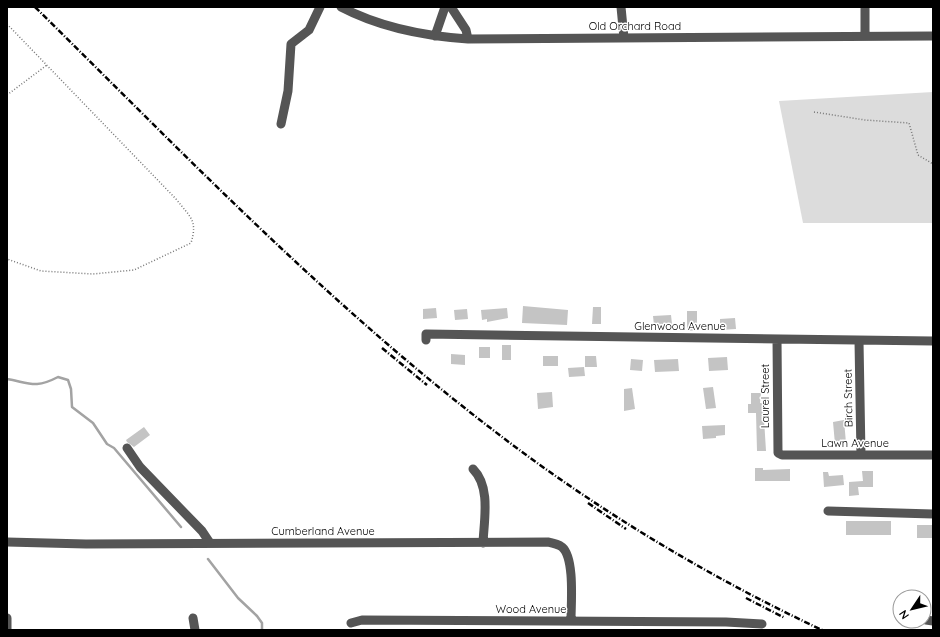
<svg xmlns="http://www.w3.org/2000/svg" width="940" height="637" viewBox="0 0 940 637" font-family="Quicksand,sans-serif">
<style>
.green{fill:#dcdcdc}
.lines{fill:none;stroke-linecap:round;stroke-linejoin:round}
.stream{stroke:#a3a3a3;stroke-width:2.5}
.building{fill:#c4c4c4}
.path{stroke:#777;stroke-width:1.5;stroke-dasharray:1 2;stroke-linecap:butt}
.minor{stroke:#555;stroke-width:9}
.rail{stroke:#000;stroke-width:2.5;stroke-dasharray:6 2 1 2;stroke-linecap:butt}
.labels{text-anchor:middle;stroke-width:3;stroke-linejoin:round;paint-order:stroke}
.street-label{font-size:11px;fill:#000;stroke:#fff}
</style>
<rect width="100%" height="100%" fill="#fff"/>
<path class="green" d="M933,92V223H803L779,101Z"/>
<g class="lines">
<path class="stream" d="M7,379C30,383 35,389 58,377L68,380L71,389L72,407L93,423L107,444L114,448L181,527
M208,559L238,598L257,616L262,623V630"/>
</g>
<path class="building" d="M523,306L568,310L567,325L522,323Z
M593,307H601V324H592Z
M436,308L437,318L423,319V309Z
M507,308L508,318L487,322V319L482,320L481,310Z
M467,309L468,319L455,320L454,310Z
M687,311H697V330L687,331Z
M671,315L672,324L654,325L653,316Z
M735,318L736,329L720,330V319Z
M502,345H511V360H502Z
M479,347H490V358H479Z
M451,354L465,355V365L451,364Z
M543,356H558V366H543Z
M585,356H596L597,367H585Z
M727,357L728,370L709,371L708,358Z
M631,359L643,360L642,371L630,370Z
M678,359L679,371L655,372L654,360Z
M584,367L585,376L569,377L568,368Z
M713,387L716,408L706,409L703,388Z
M632,388L635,409L624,411V389Z
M552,392L553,407L538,409L537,393Z
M751,393H761L760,403H763L766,451H757L756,413H748V404H751Z
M844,420L846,443L835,444L833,422Z
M725,425V435L716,436V438L703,439L702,426Z
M144,427L150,435L134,447L127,442L126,440Z
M755,468H763V470L790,469V481H755Z
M862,471H873V487H858L859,495L849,496V482L863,481Z
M823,472H828L829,476L843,475L844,485L824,487Z
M846,521H891V535H846Z
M917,525H933V538H917Z"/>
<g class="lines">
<path class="path" d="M7,24L176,199C190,217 198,220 191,243L134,270L93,274L41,271L7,259
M7,95L47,65
M814,112L865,120L909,123L918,155L933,164"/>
<path class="minor" d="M341,7C381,28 424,36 468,39L933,36
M451,7L466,30L468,39
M621,7L624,38
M865,7V36
M435,36L445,7
M281,124L288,91L291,44L309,30L320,7
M777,339L778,453L782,455H933
M426,340V334L933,341
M859,341L861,455
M127,448L140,467L202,531L210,543
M473,469C491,487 484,520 483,543
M828,511L933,514
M7,542L86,544L548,542C553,543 558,544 562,547C575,558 571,604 571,620
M7,618V630
M193,618L195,630
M926,620L933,621
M351,623L362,620L726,622L762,624"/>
<path class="rail" d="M35,7C183,153 328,304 493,430C594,508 707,576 822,630
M382,348L427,385
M588,503L626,529
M746,598L785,618"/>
</g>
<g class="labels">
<g class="street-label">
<text x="635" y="30">Old Orchard Road</text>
<text x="680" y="330">Glenwood Avenue</text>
<text transform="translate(765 396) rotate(-90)" y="4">Laurel Street</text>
<text transform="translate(848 398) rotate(-91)" y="4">Birch Street</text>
<text x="855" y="447">Lawn Avenue</text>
<text x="323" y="535">Cumberland Avenue</text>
<text x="531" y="613">Wood Avenue</text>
</g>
</g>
<rect width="940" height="637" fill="none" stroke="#000000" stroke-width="16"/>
<g transform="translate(912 609) rotate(235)"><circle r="19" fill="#ffffff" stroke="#999999"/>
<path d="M0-3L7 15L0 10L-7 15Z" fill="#000000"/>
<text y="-6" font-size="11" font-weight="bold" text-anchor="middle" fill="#000000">N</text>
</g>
</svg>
